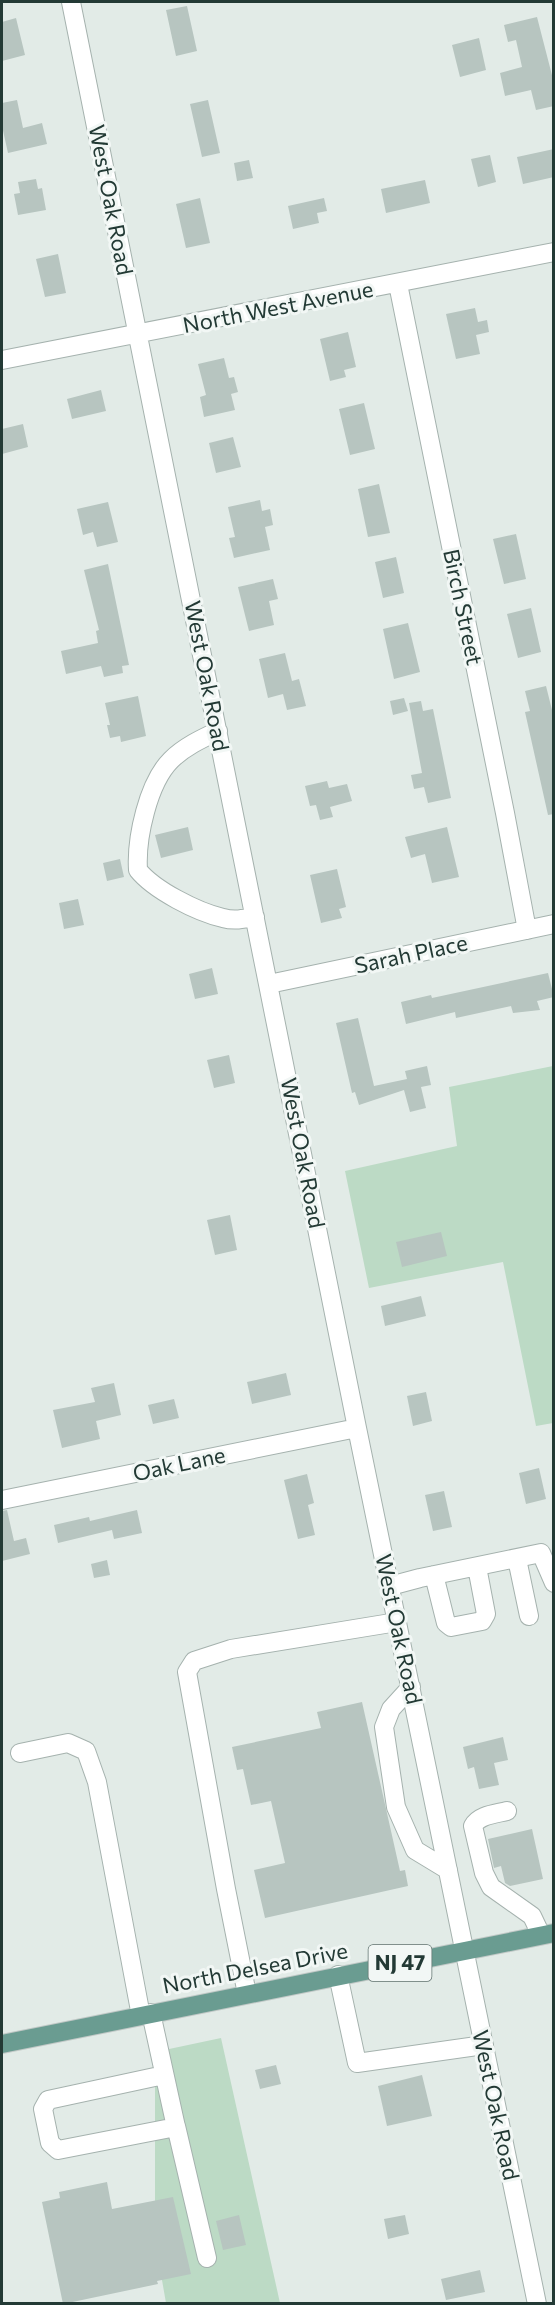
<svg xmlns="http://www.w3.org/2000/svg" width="555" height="2305" viewBox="0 0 555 2305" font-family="Commissioner,sans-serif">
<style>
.green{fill:#bcdac5}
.building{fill:#b7c5c0}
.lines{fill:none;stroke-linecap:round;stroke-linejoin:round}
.minor-casing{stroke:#a5b2ae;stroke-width:20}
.major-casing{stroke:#c1c8c6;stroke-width:20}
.minor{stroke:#fff;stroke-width:18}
.major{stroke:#6a9c91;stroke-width:18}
.labels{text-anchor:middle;stroke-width:6;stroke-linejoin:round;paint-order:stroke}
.shield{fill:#f2f7f5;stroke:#61736f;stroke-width:1.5}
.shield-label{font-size:21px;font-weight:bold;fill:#233a35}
.street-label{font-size:22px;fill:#233a35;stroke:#f2f7f5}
</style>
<rect width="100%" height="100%" fill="#e2ebe7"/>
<path class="green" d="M553,1066V1423L536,1426L503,1262L369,1288L345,1171L457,1146L449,1087Z
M221,2038L280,2303H166L155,2240V2052Z"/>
<path class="building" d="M187,6L197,51L176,56L166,10Z
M537,17L554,83V106L536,110L531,90L505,96L500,73L522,67L516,40L508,42L504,25Z
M16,18L25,55L2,61V22Z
M479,38L486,70L460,77L452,45Z
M17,100L23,128L42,123L47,144L8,153L2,126V103Z
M208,100L220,153L202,157L190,104Z
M554,149V177L523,184L517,157Z
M490,155L496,182L478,187L471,159Z
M249,160L253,178L237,181L234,163Z
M36,179L38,189L42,188L46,210L18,215L14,194L20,193L18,182Z
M425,180L430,203L386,213L381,189Z
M200,198L210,243L186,248L176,204Z
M324,198L327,211L317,213L319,223L293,229L288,206Z
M58,254L66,293L45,297L36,259Z
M475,308L478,322L487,320L489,332L476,335L480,354L456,359L446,314Z
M348,332L356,367L344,370L346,377L330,381L320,339Z
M224,358L229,378L234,377L238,392L231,394L235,410L204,417L200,397L206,395L198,364Z
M101,390L106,411L72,419L67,399Z
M364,403L375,449L350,455L339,409Z
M23,424L28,447L2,454V429Z
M233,437L241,467L216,473L209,443Z
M379,484L390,533L368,537L358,489Z
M260,500L262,511L270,509L273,525L265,527L270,550L234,558L229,538L235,537L228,507Z
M108,502L118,542L97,547L93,532L83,535L77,509Z
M516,534L526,579L504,584L493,539Z
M396,557L404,593L383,598L375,562Z
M108,564L129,665L122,666L123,673L104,677L101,666L66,674L61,651L98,643L96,631L99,630L84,570Z
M273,579L278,599L269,601L274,625L249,631L238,587Z
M531,608L541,652L518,658L507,614Z
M408,623L420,672L394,679L383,629Z
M285,653L292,681L299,679L306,706L287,710L283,694L268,698L259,659Z
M546,686L554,718V814L548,815L525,712L530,711L525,691Z
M138,696L146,736L121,742L120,736L110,738L107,725H110L105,703Z
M404,698L408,711L393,715L390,701Z
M421,701L423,711L433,709L451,798L428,803L424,787L414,789L411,775L422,773L409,703Z
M327,781L329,788L347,784L352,801L330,807L333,817L320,820L316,805L310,806L305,786Z
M188,827L193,850L161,858L155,835Z
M447,827L459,877L432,883L425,854L411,858L405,837Z
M120,859L124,877L107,881L103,863Z
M337,869L346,907L339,909L342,918L321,923L310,875Z
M78,899L84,925L64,929L59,903Z
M212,968L218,994L195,999L189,974Z
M548,973L554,997L537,1001L540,1010L513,1013L511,1006L456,1018L455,1012L406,1024L401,1002L431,995L432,998Z
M358,1018L374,1086L407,1079L405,1071L427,1066L431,1085L421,1087L426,1108L410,1112L404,1090L359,1105L355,1092L352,1093L336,1023Z
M229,1055L235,1083L214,1088L207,1060Z
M230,1215L237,1250L215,1255L207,1220Z
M441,1232L447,1256L402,1267L396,1242Z
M421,1296L426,1316L385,1326L381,1306Z
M286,1373L291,1395L252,1404L247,1382Z
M114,1383L121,1415L96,1421L100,1439L62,1448L53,1410L95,1402L91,1388Z
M426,1392L432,1421L413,1426L407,1396Z
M174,1399L179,1418L153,1424L148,1405Z
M539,1468L546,1499L526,1504L519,1473Z
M307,1474L314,1503L308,1505L315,1535L298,1539L284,1480Z
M444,1491L452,1527L433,1531L425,1495Z
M7,1510L14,1541L26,1538L30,1554L2,1561V1511Z
M137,1510L142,1533L114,1539L112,1530L58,1543L54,1525L89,1517L90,1521Z
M107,1560L110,1575L94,1578L91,1564Z
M362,1702L400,1871L405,1870L408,1886L265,1918L254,1870L285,1863L271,1801L251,1805L243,1769L237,1770L232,1747L321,1728L317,1712Z
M503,1737L508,1760L494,1763L499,1785L479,1789L474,1767L468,1769L463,1747Z
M532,1829L543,1879L510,1886L505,1883L501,1866L494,1868L488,1839Z
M276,2065L281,2084L260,2089L255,2070Z
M422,2075L432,2116L387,2126L378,2086Z
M107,2182L112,2209L173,2197L191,2274L157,2281L158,2284L63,2304L42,2202L60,2198L59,2192Z
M239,2215L246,2245L223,2250L216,2221Z
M405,2215L409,2234L388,2239L384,2219Z
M480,2270L485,2292L446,2300L441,2279Z"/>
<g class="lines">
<g class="minor-casing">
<path id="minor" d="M71,2L357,1428L537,2304
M398,284L505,813L527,930
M2,360L554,252
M218,731C201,739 184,747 171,760C148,783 136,838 138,870C154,890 197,912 223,918C234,921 244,919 255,917
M269,984L554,924
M2,1500L357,1428
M517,1559L529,1616
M434,1575L446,1623L451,1627L482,1621L486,1614L477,1567
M390,1586L420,1578L541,1553L554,1583
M411,1687L391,1709L384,1727L396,1807L415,1850L448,1870
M20,1753L68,1743L86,1751L97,1782L141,2016
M507,1811C495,1814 479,1815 473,1826L484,1873L491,1887L532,1916L541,1935
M338,1975L357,2063L484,2045
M247,1994L226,1889L187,1672L194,1661L231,1649L397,1622
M151,2013L176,2127L58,2150L50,2143L43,2109L48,2100L164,2075
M176,2126L207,2258"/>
</g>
<g class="major-casing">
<path id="major" d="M2,2044L554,1933"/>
</g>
<use href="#minor" class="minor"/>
<use href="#major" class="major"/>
</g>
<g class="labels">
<rect class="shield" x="368.5" y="1945" width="63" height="36" rx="4.5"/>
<g class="shield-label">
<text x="400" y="1970">NJ 47</text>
</g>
<g class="street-label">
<text transform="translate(111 200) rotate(79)" y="8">West Oak Road</text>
<text transform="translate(278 307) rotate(-11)" y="8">North West Avenue</text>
<text transform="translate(463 607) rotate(78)" y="8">Birch Street</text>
<text transform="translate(207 676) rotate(79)" y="8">West Oak Road</text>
<text transform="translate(411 954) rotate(-12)" y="8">Sarah Place</text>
<text transform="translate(303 1153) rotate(79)" y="8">West Oak Road</text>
<text transform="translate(179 1464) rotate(-12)" y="8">Oak Lane</text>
<text transform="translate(399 1629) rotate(78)" y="8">West Oak Road</text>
<text transform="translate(255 1968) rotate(-11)" y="8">North Delsea Drive</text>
<text transform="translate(496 2105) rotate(78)" y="8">West Oak Road</text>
</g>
</g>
<rect width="555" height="2305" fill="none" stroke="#233a35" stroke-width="6"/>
</svg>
